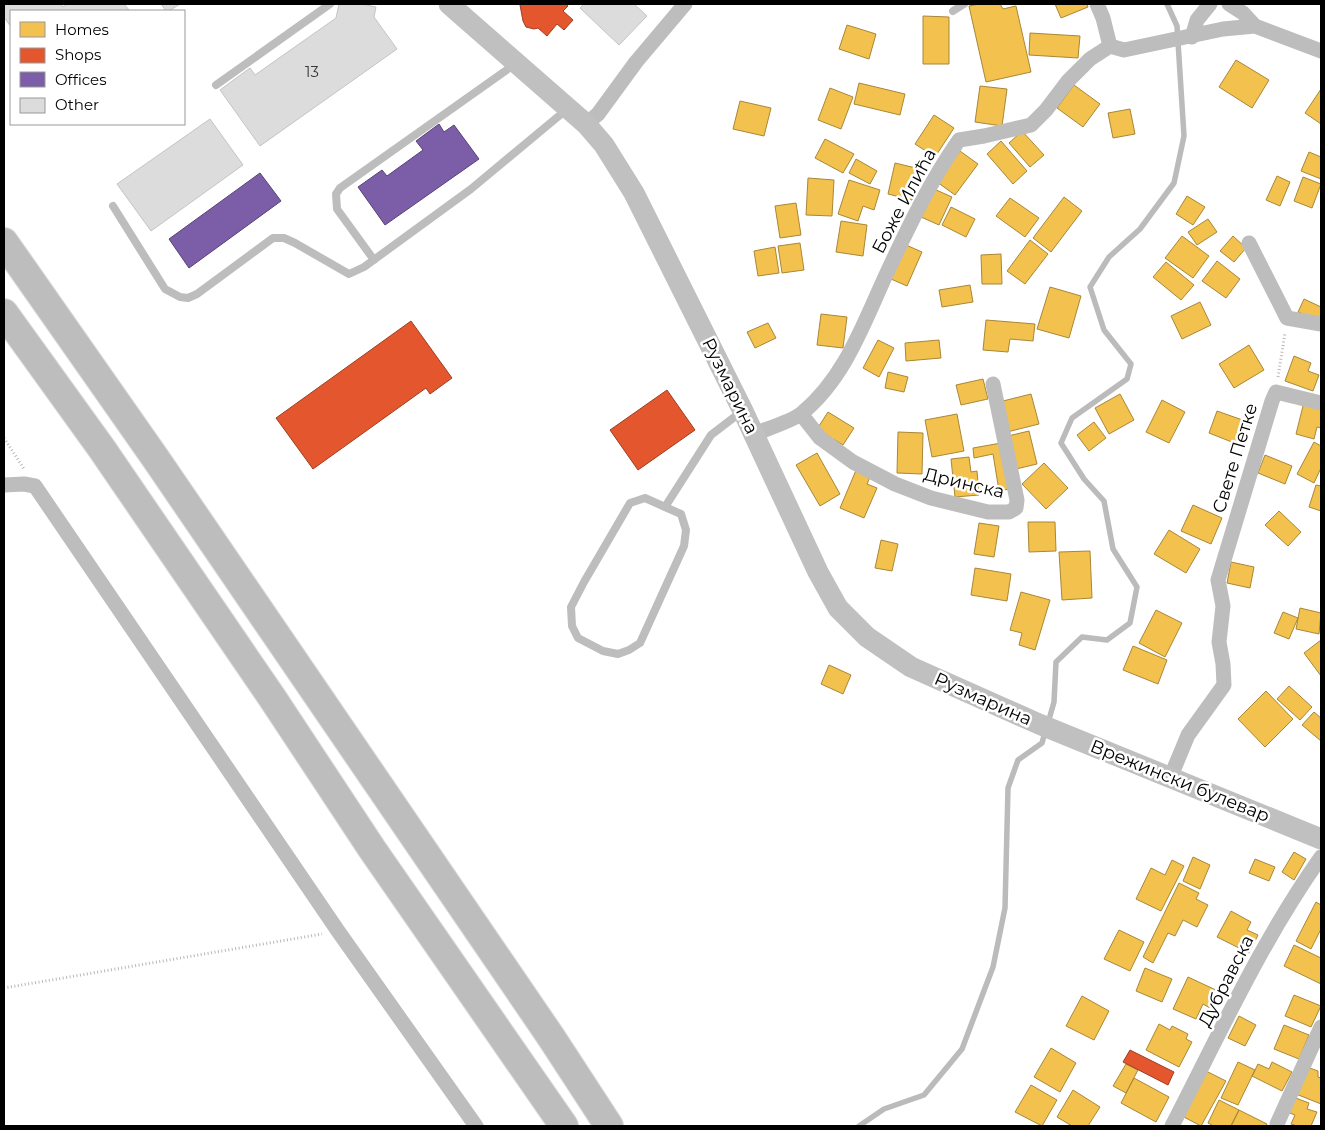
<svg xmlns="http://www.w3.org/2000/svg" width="1325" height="1130" viewBox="0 0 1325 1130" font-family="Montserrat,sans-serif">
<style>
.homes{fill:#f2c14e;stroke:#a98737}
.shops{fill:#e4572e;stroke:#a03d20}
.offices{fill:#7b5ea7;stroke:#564275}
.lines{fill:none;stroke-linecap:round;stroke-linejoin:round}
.stream{stroke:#bbb;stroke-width:5.5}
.building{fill:#dcdcdc;stroke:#c4c4c4}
.highway-casing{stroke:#dbdbdb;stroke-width:30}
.path{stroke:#b8b8b8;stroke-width:3;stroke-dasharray:1 2.5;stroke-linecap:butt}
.lane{stroke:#bdbdbd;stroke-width:8}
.street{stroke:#bdbdbd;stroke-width:15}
.secondary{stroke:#c0c0c0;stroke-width:21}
.highway{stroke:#bdbdbd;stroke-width:28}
.labels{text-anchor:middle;stroke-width:5;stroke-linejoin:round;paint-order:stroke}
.number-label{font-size:15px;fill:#373737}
.street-label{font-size:18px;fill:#000;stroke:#fff}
</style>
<rect width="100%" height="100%" fill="#fff"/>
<path class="homes" d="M979,4H1000L1003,9L1016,6L1031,72L986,82L969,6Z
M1055,4H1087L1088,7L1061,18Z
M923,16L949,17V64H923Z
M847,25L876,34L869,59L839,49Z
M1030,33L1080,36L1078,58L1029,55Z
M1236,60L1269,80L1252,108L1219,87Z
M859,83L905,94L900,115L854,104Z
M1074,85L1100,104L1083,127L1057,108Z
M980,86L1007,89L1002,126L975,122Z
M830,88L853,97L841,129L818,120Z
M1321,89V124L1305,113Z
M740,101L771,108L764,136L733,129Z
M1130,109L1135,134L1113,138L1108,113Z
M934,115L954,128L935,157L915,144Z
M1022,131L1044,155L1030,167L1009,143Z
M825,139L854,154L843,173L815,158Z
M1001,141L1027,171L1013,184L987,154Z
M960,151L978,164L955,195L937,182Z
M1309,152L1321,157V179L1301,171Z
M856,159L877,171L870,184L849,173Z
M895,163L920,169L912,200L888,194Z
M1277,176L1290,182L1280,206L1266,200Z
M1303,177L1321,184L1312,208L1294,201Z
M808,178L834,180L832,216L806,215Z
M849,180L880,190L874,210L863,206L858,221L838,214Z
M934,189L952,197L939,225L921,217Z
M1187,196L1205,207L1193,225L1176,214Z
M1064,197L1082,211L1051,252L1033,238Z
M1010,198L1039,218L1025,237L996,216Z
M796,203L801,235L780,238L775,206Z
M951,207L975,219L966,237L942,225Z
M1208,219L1217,232L1197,245L1188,232Z
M841,221L867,225L863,256L836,252Z
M1182,236L1209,256L1193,278L1165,258Z
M1233,236L1246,248L1234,262L1220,251Z
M1030,240L1048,254L1025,284L1007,271Z
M800,243L804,270L782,273L778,246Z
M906,245L922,252L907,286L891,279Z
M775,247L779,273L758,276L754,251Z
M1001,254L1002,284H982L981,255Z
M1217,261L1240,279L1226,298L1202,281Z
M1166,262L1194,285L1181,300L1153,277Z
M970,285L973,302L942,307L939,290Z
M1050,287L1081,296L1069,338L1037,329Z
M1304,299L1321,307V322L1298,312Z
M1200,302L1211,325L1182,339L1171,316Z
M821,314L847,317L843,348L817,345Z
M986,320L1035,324L1033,341L1010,339L1008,352L983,350Z
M768,323L776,338L755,348L747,332Z
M878,340L894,348L879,377L863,368Z
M939,340L941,358L906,361L905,343Z
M1249,345L1264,370L1234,388L1219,364Z
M1294,356L1311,363L1308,371L1319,375L1313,391L1285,381Z
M888,372L908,377L904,392L885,388Z
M983,379L988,399L961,405L956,385Z
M1031,394L1039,424L1007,432L999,402Z
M1120,394L1134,420L1109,434L1095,408Z
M1162,400L1185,412L1169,443L1146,432Z
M1304,402L1321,406V428L1317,427L1314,439L1296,434Z
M1217,411L1251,423L1242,446L1209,433Z
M828,412L854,428L843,445L817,429Z
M957,414L964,451L932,457L925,420Z
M1094,422L1106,438L1089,451L1077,435Z
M1029,431L1037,464L1016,469L1008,436Z
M898,432L923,433L922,474L897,473Z
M1314,442L1321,446V468L1314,483L1297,474Z
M1001,443L1009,489L999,491L993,454L974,458L973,448Z
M817,453L840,494L820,506L796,465Z
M1265,455L1292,466L1285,484L1258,473Z
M969,457L971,472L977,471L979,495L955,497L951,459Z
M1044,463L1068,488L1046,509L1022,484Z
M857,468L871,475L867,484L877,488L864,518L840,508Z
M1316,485L1321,486V511L1309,507Z
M1193,505L1222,518L1211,544L1181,531Z
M1279,511L1301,532L1288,546L1265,525Z
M1028,522H1055L1056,551L1029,552Z
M979,523L999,526L994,557L974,554Z
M1169,530L1200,549L1186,573L1154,554Z
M881,540L898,544L892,571L875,568Z
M1090,551L1092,598L1062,600L1059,552Z
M1231,562L1254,567L1250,588L1227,583Z
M975,568L1011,574L1007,601L971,595Z
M1021,592L1050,600L1035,650L1019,645L1022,633L1010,630Z
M1300,608L1321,613L1319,634L1296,629Z
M1156,610L1182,623L1165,657L1139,643Z
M1283,612L1298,618L1289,639L1274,633Z
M1321,640V676L1304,653Z
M1133,646L1167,660L1158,684L1123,670Z
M829,665L851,675L843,694L821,684Z
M1289,686L1312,707L1300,720L1277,699Z
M1266,691L1293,719L1265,747L1238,719Z
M1314,712L1321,718V741L1302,725Z
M1294,852L1306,859L1294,880L1282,872Z
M1193,857L1210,865L1200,889L1183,881Z
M1255,859L1275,867L1269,881L1249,873Z
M1172,860L1184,866L1161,911L1136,899L1151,868L1165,875Z
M1179,883L1199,893L1196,899L1208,905L1197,927L1183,920L1175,936L1168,933L1153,963L1143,957Z
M1316,902L1321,905V929L1311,949L1296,941Z
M1231,911L1251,922L1247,930L1258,935L1249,953L1217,937Z
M1119,930L1144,942L1130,971L1104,959Z
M1294,945L1321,958V984L1284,966Z
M1145,968L1172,979L1162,1002L1136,991Z
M1188,977L1218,991L1210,1008L1203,1004L1196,1019L1173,1009Z
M1294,995L1321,1006L1311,1027L1285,1016Z
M1082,996L1109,1011L1094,1040L1066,1026Z
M1239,1016L1256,1025L1245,1046L1228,1038Z
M1159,1024L1170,1030L1172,1026L1188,1034L1186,1039L1192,1042L1179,1067L1146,1050Z
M1284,1025L1309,1035L1299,1059L1274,1049Z
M1051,1048L1076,1063L1060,1092L1034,1077Z
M1238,1062L1255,1070L1238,1105L1221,1098Z
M1272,1062L1292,1072L1282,1091L1252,1076L1258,1064L1269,1069Z
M1126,1064L1138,1070L1126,1093L1113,1086Z
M1307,1067L1318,1071V1077L1321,1078V1104L1296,1094Z
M1206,1071L1226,1081L1201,1126L1182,1116Z
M1134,1078L1169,1097L1156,1122L1121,1103Z
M1031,1085L1057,1100L1042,1126L1015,1112Z
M1073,1090L1100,1107L1088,1126H1072L1057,1117Z
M1293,1097L1309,1103L1307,1109L1317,1112L1311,1126H1297L1291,1124L1295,1115L1287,1112Z
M1219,1100L1239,1110L1231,1126H1214L1208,1123Z
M1239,1110L1267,1124L1266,1126H1231Z"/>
<path class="shops" d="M522,4H565L568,6L563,11L573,20L564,30L557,24L547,36L538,28L534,29L526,27L523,21L520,5Z
M411,321L452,378L430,394L426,388L313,469L276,418Z
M667,390L695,430L638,470L610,430Z
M1130,1050L1174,1072L1168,1085L1123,1062Z"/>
<path class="offices" d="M439,124L444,132L454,125L479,159L385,225L358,187L382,170L387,176L423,150L416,141Z
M260,173L281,201L189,268L169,239Z"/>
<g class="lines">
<path class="stream" d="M1048,723L1054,702L1056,662L1082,637L1107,640L1130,623L1137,587L1113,549L1104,501L1084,479L1061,443L1072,418L1127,379L1131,364L1104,330L1090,287L1109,257L1140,229L1174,183L1184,136L1177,26L1167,4
M859,1126L884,1109L924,1095L962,1049L993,967L1005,908L1008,788L1018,760L1042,743L1045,732"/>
</g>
<path class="building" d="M4,4H61L63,7L67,4H124L130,11H11V27L4,17Z
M161,4H180L169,11H166Z
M339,4H361L376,7L374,17L397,49L260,146L220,90L250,68L255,75L336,18Z
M584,4H634L647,16L619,45L580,8Z
M210,119L243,165L151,231L117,184Z"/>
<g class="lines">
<g class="highway-casing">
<path id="highway" d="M4,242L156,459L551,1037L609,1126
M4,313L102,449L273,699L372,849L564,1126"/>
</g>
<path class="path" d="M1278,377L1285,333
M4,438L24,469
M4,988L322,934"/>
<path class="lane" d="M953,11L964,4
M216,85L330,4
M113,206L165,289L180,297L188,298L197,294L273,238H284L295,243L349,274L364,267L471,189L566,110
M374,260L337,209L336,194L340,188L515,64
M665,507L681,514L686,530L684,546L640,643L629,650L618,654L603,651L578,638L572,626L571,607L584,582L630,503L645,498L665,507L711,435L741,412"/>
<path class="street" d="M1097,4L1103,18L1110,46
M1229,4L1243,13L1255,26
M1192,37L1197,20L1210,4
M586,124L598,114L636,62L685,4
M1249,243L1287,318L1321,324
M801,414L820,438L853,462L895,484L931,498L988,512H1009L1016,508L1017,500L993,384
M754,434C766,429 793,421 802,413C844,379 863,325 885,277C907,230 929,183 959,140L984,136L1031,125L1046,110L1068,81L1090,59L1110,46L1124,50L1223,29L1255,26L1321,51
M4,485L24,484L35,486L338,931L476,1126
M1171,776L1188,735L1224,685L1223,664L1219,642L1223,606L1218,580L1272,401L1276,392L1321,403
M1277,1124L1321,1027
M1172,1126C1219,1035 1262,940 1321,857"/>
<path class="secondary" d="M449,4L586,124L604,145L634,193L743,411L818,572L838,608L867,637L911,667L1039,724L1321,839"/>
<use href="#highway" class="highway"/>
</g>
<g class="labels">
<g class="number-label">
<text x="312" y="77">13</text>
</g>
<g class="street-label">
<text transform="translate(904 201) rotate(-62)" y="6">Боже Илића</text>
<text transform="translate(730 386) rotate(64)" y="6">Рузмарина</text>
<text transform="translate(1235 458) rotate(-73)" y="6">Свете Петке</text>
<text transform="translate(964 483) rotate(13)" y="6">Дринска</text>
<text transform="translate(983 699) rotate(24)" y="6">Рузмарина</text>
<text transform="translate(1180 781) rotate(22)" y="6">Врежински булевар</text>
<text transform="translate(1226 981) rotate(-63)" y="6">Дубравска</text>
</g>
</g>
<rect width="1325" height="1130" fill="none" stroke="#000000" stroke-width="10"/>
<rect x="10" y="10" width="175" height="115" fill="#ffffff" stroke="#999999"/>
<rect x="20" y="22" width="25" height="15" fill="#f2c14e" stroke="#999999"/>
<text x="55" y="35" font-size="15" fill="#000000">Homes</text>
<rect x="20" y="48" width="25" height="15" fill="#e4572e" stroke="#999999"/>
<text x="55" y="60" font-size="15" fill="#000000">Shops</text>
<rect x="20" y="72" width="25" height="15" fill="#7b5ea7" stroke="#999999"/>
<text x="55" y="85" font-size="15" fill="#000000">Offices</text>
<rect x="20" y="98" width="25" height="15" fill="#dcdcdc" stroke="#999999"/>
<text x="55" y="110" font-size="15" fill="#000000">Other</text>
</svg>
